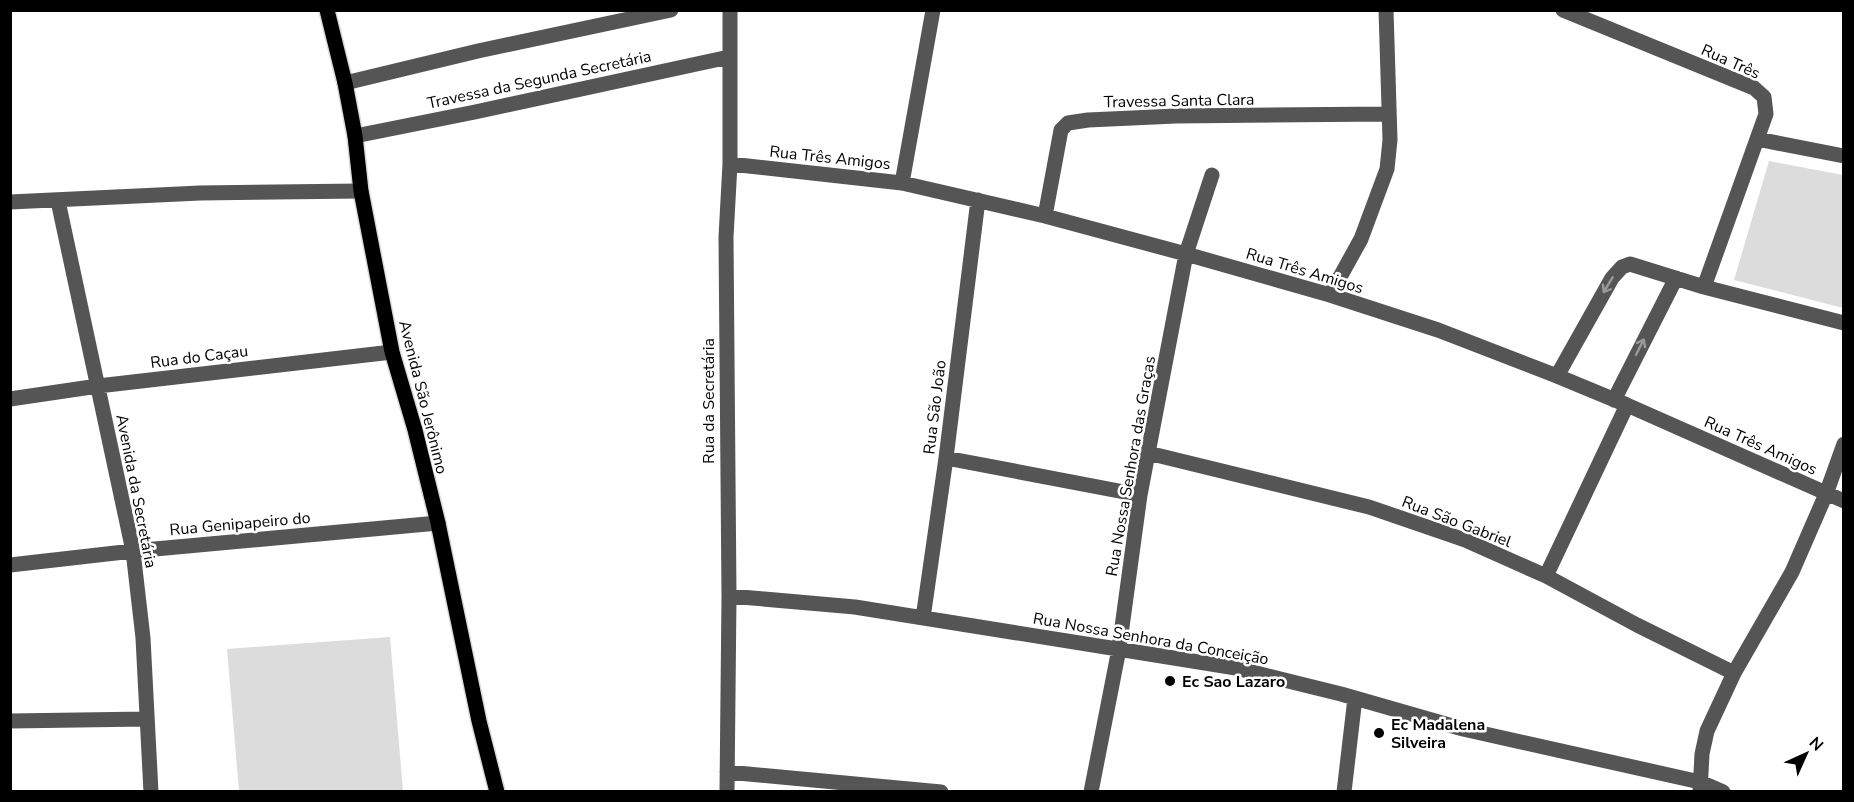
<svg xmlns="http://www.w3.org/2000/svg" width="1854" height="802" viewBox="0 0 1854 802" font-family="'Nunito Sans',sans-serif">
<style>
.pitch{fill:#dcdcdc}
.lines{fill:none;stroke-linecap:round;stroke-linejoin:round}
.major-casing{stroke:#dbdbdb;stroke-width:18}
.minor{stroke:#555;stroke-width:15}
.major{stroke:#000;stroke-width:15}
.oneway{stroke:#999}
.poi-dot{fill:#000;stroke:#fff;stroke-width:2}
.labels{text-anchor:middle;stroke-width:5;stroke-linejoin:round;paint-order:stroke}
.street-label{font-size:16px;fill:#000;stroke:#fff}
.poi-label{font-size:16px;font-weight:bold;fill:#000;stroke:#fff;text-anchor:start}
</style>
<rect width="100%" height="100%" fill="#fff"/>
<path class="pitch" d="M1769,161L1843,175V308L1734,280Z
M390,637L403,791H239L227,649Z"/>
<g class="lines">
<g class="major-casing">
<path id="major" d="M327,10L345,83L355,136L361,191L392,352L415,430L438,523L479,721L497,792"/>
</g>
<path class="minor" d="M1563,10L1754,88L1764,97L1766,114L1704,287
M345,83L478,51L671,10
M355,136L475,112L729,57
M1757,139L1844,156
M730,164L902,183L1045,216L1186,254L1330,295L1438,330L1557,376L1627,405L1844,501
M902,183L933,10
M58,201L133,551L143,638L151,792
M10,202L200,193L361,191
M1045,216L1061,130L1068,123L1088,120L1176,116L1388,114
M1330,295L1361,239L1387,169L1390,140L1386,10
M1557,376L1612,278L1622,267L1630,264L1704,287L1844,323
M10,399L98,386L392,352
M1614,400L1676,278
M1148,453L1369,507L1465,540L1546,576L1637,625L1734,673
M946,458L1140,495
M10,565L133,551L438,523
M1546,576L1627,405
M729,596L855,607L1236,668L1341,694L1463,729L1700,782L1723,792
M923,618L946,458L978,200
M10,721L147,719
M727,772L941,792
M727,792L729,596L726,237L730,164V10
M1091,792L1119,649L1140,495L1186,254L1212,175
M1344,792L1355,698
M1700,792L1702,754L1707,731L1734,673L1792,572L1826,494L1844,444"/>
<use href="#major" class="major"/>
</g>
<defs><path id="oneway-shaft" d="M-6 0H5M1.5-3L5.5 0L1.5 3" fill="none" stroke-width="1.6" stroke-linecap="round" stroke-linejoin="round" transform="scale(1.5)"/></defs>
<g class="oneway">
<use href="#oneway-shaft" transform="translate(1608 285) rotate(121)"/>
<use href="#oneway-shaft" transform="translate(1640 347) rotate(-63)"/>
</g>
<g class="poi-dot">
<circle cx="1170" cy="681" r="6"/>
<circle cx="1379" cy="733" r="6"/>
</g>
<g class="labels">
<g class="street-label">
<text transform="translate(1731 61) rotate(24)" y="6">Rua Três</text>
<text transform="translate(539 79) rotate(-12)" y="6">Travessa da Segunda Secretária</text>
<text transform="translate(1179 100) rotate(-1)" y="6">Travessa Santa Clara</text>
<text transform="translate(830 157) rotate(6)" y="6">Rua Três Amigos</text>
<text transform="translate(1305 270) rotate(17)" y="6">Rua Três Amigos</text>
<text transform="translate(199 356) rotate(-7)" y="6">Rua do Caçau</text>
<text transform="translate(424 397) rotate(76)" y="6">Avenida São Jerônimo</text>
<text transform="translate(708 401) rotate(-90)" y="6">Rua da Secretária</text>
<text transform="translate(934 407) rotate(-83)" y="6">Rua São João</text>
<text transform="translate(1761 445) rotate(24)" y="6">Rua Três Amigos</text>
<text transform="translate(1130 466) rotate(-80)" y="6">Rua Nossa Senhora das Graças</text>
<text transform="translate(137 491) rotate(79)" y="6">Avenida da Secretária</text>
<text transform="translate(1457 521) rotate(21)" y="6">Rua São Gabriel</text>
<text transform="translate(240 523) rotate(-5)" y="6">Rua Genipapeiro do</text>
<text transform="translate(1151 638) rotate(10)" y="6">Rua Nossa Senhora da Conceição</text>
</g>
<g class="poi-label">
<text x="1182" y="687">Ec Sao Lazaro</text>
<text x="1391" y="730">Ec Madalena<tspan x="1391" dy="18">Silveira</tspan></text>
</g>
</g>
<rect width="1854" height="802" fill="none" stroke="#000000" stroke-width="24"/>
<g transform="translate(1806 754) rotate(45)" stroke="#ffffff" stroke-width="4.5" paint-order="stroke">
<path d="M0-4.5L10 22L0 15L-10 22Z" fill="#000000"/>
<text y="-9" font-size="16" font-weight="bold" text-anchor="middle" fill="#000000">N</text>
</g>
</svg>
